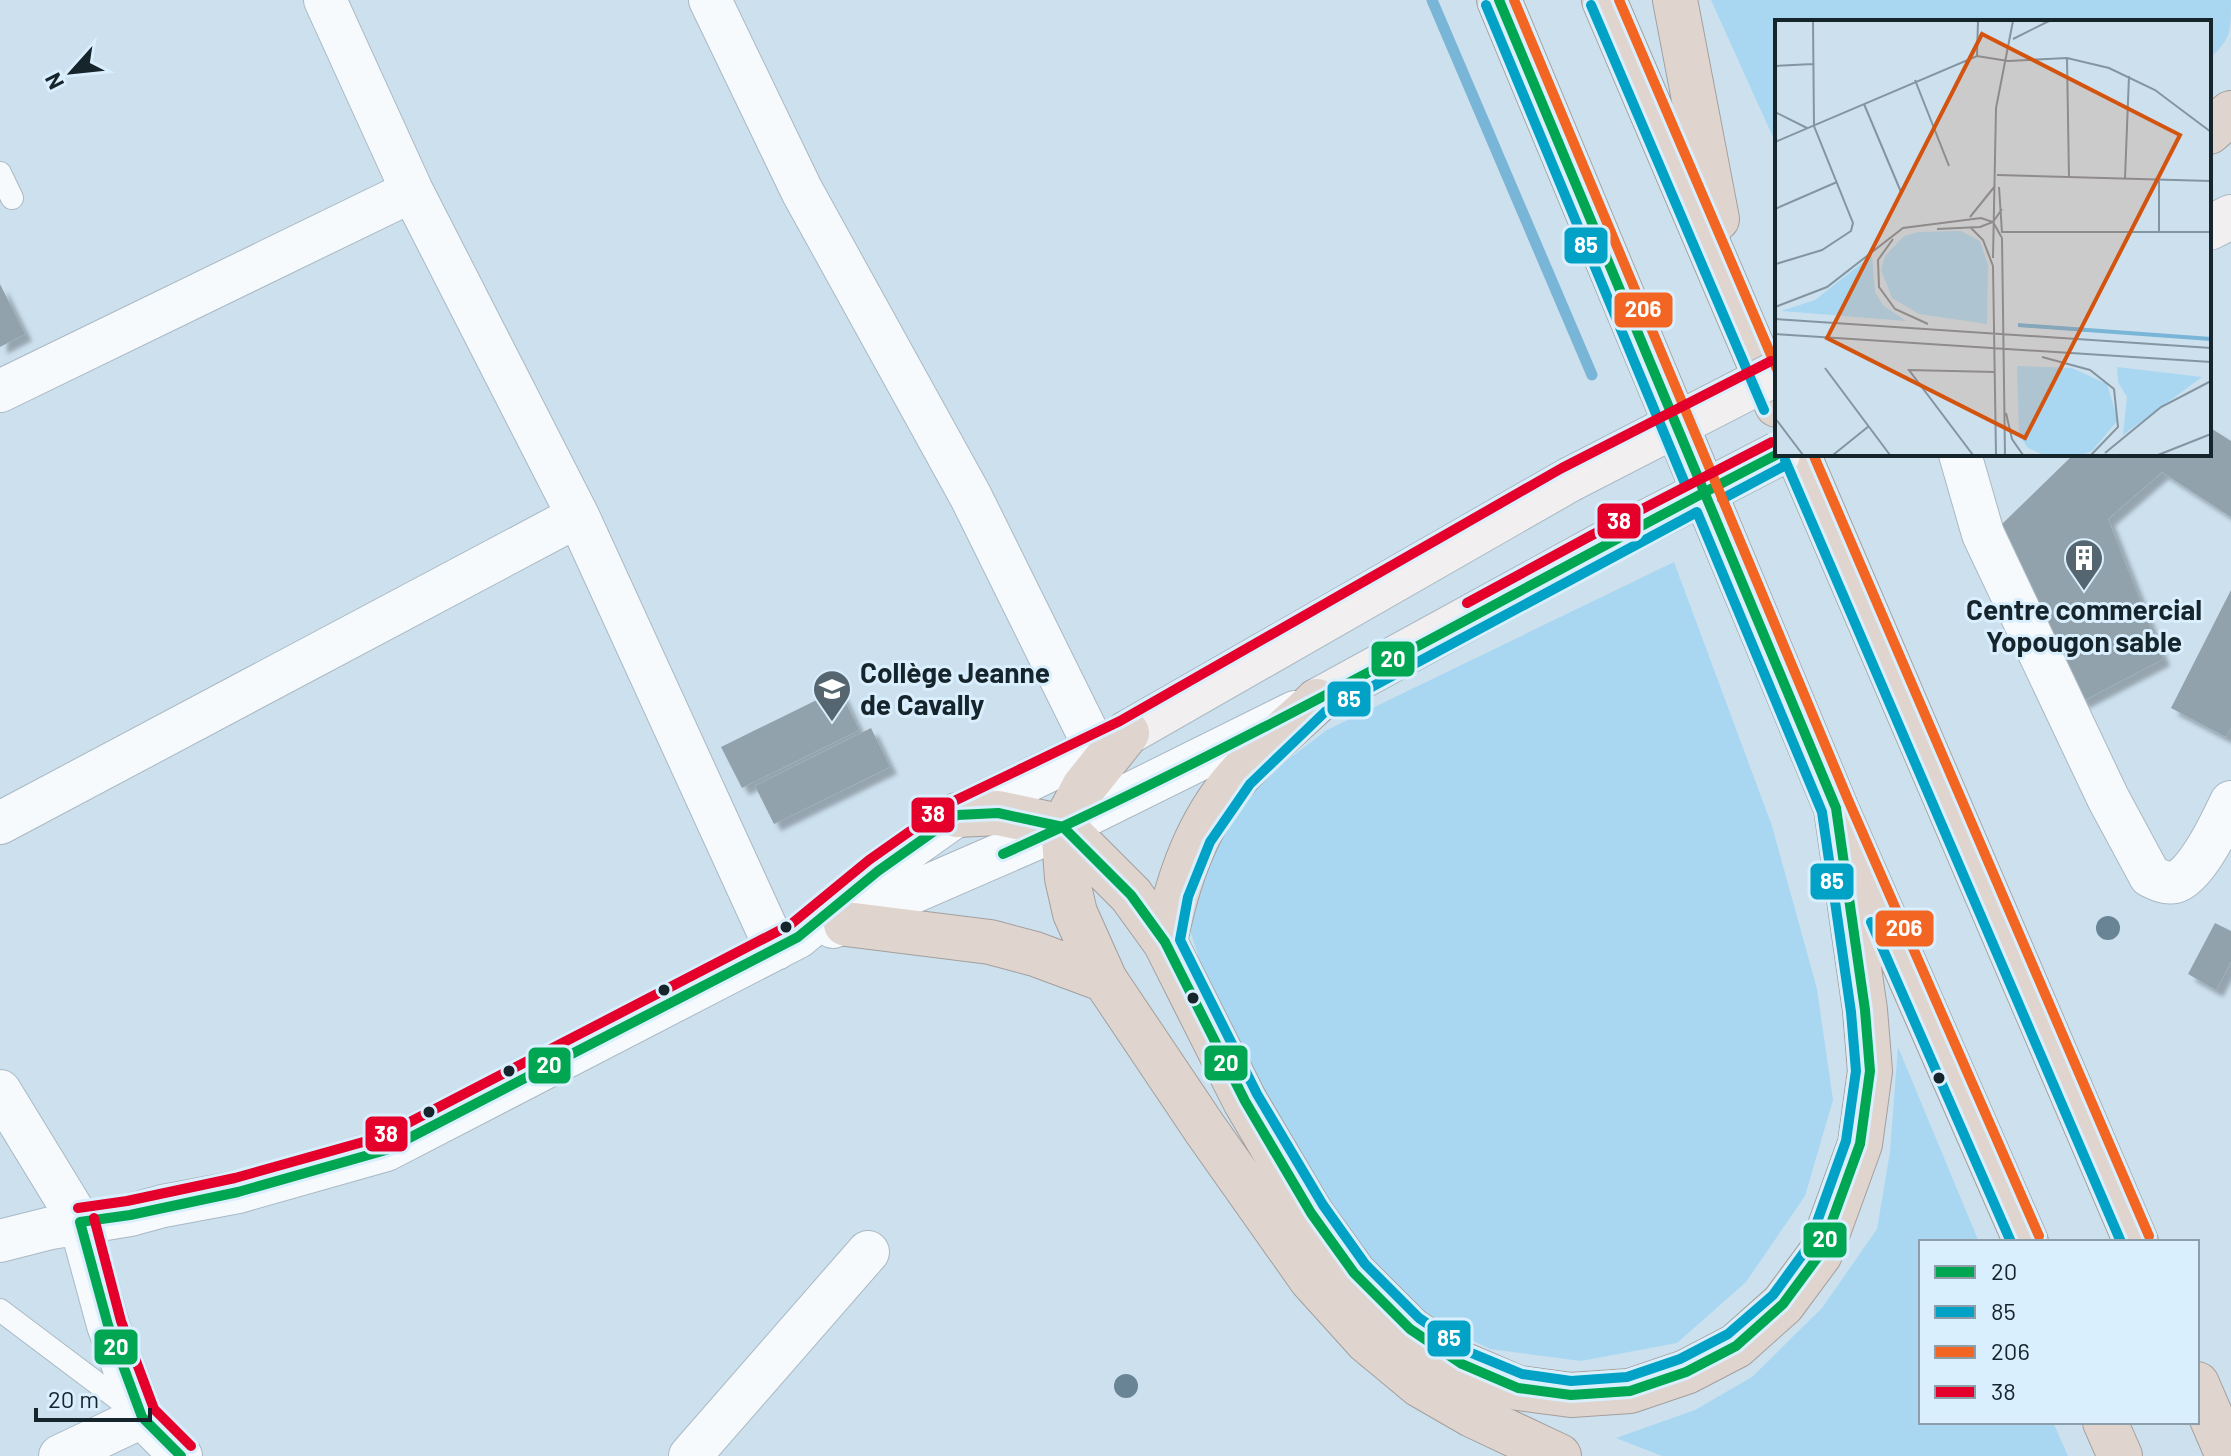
<svg xmlns="http://www.w3.org/2000/svg" width="2231" height="1456" viewBox="0 0 2231 1456" font-family="Barlow,sans-serif">
<style>
.green{fill:#a9d7f2}
.lines{fill:none;stroke-linecap:round;stroke-linejoin:round}
.stream{stroke:#78b5d7;stroke-width:11}
.building{fill:#92a2ac;filter:url(#shadow)}
.lane-casing{stroke:#a9b9c4;stroke-width:24}
.street-casing{stroke:#a9b9c4;stroke-width:44}
.secondary-casing{stroke:#a9b9c4;stroke-width:46}
.highway-casing{stroke:#a39f9d;stroke-width:46}
.lane{stroke:#f7fafc;stroke-width:22}
.street{stroke:#f7fafc;stroke-width:42}
.secondary{stroke:#f1efef;stroke-width:44}
.highway{stroke:#e0d4cf;stroke-width:44}
.secondary-bridge-casing{stroke:#a9b9c4;stroke-width:46;stroke-linecap:butt}
.secondary-bridge{stroke:#f1efef;stroke-width:44}
.bus-1-casing{stroke:#d9effd;stroke-width:16}
.bus-2-casing{stroke:#d9effd;stroke-width:16}
.bus-3-casing{stroke:#d9effd;stroke-width:16}
.bus-4-casing{stroke:#d9effd;stroke-width:16}
.bus-1{stroke:#00a651;stroke-width:10}
.bus-2{stroke:#01a2c6;stroke-width:10}
.bus-3{stroke:#f26522;stroke-width:10}
.bus-4{stroke:#e4002b;stroke-width:10}
.tree{fill:#688495}
.bus-dot{fill:#16242c;stroke:#d9effd;stroke-width:3}
.labels{text-anchor:middle;stroke-width:6;stroke-linejoin:round;paint-order:stroke}
.poi-label{font-size:28px;font-weight:bold;fill:#16242c;stroke:#d9effd}
.inset-river{fill:none;stroke:#78b5d7;stroke-width:4}
.inset-road{fill:none;stroke:#8395a0;stroke-width:2}
.view{fill:#d3540f;fill-opacity:0.15;stroke:#d3540f;stroke-width:4}
.inset-edge{fill:none;stroke:#16242c;stroke-width:4}
.line-badge{stroke:#d9effd;stroke-width:3}
.badge-label{font-size:22px;text-anchor:middle;font-weight:bold;fill:#fff}
</style>
<defs>
<filter id="shadow"><feDropShadow dx="7" dy="7" stdDeviation="2" flood-color="#0004"/></filter>
</defs>
<rect width="100%" height="100%" fill="#cce0ee"/>
<path class="green" d="M1711,0H2231C2231,33 2231,39 2209,59V22H1777V146Z
M1674,562L1772,826L1817,989L1833,1100L1805,1196L1746,1282L1677,1343L1581,1361L1490,1349L1406,1308L1344,1239L1210,994L1189,927L1213,847L1250,788L1327,730Z
M1898,1047L1979,1242H1921V1422H2053L2068,1456H1662L1616,1438L1695,1410L1752,1377L1822,1308L1877,1229L1890,1152Z"/>
<g class="lines">
<path class="stream" d="M1432,0L1592,375"/>
</g>
<path class="building" d="M0,284L25,334L0,347Z
M2209,427L2231,441V517L2162,472L2108,519L2163,659L2081,702L2001,525L2074,454H2209Z
M2231,590V728L2226,737L2171,708Z
M839,689L859,730L742,788L721,747Z
M871,728L890,767L774,824L755,786Z
M2215,923L2231,931V962L2216,990L2188,974Z"/>
<g class="lines">
<g class="lane-casing">
<path id="lane" d="M0,173L12,198
M0,1310L134,1411"/>
</g>
<g class="street-casing">
<path id="street" d="M325,0L412,191L578,516L776,949
M710,0L802,191L971,497L1095,748
M0,391L412,191
M1960,454L1983,534L2108,798L2150,876C2158,880 2166,884 2175,882C2196,877 2222,821 2231,802
M0,823L578,516
M833,927L1063,827L1295,712
M0,1091L80,1222L108,1325L142,1417L181,1456
M0,1241L51,1228L130,1215L163,1206L238,1192L386,1150L798,937L878,871L957,815L1127,733
M60,1456L142,1417
M690,1456L868,1252"/>
</g>
<g class="secondary-casing">
<path id="secondary" d="M2209,228L2231,217
M1317,701L1600,546
M1127,733L1569,480"/>
</g>
<g class="highway-casing">
<path id="highway" d="M1499,0L1836,808L2026,1242
M1604,0L1777,405
M1675,0L1717,219
M2209,132L2231,113
M1798,454L2136,1242
M1127,733L1084,787L1063,827L1067,878L1075,913L1105,980L1205,1129L1311,1279L1367,1341L1420,1385L1472,1415L1559,1456
M957,815L998,813L1063,827L1131,895L1165,942L1245,1101L1311,1213L1354,1273L1410,1329L1462,1364L1518,1388L1571,1395L1630,1391L1686,1372L1736,1346L1783,1304L1820,1254L1860,1144L1870,1071L1865,1010L1836,808
M846,924L990,942L1035,954L1105,980
M1165,942C1177,881 1197,821 1240,774C1263,748 1292,725 1317,701
M2197,1384L2228,1456
M2105,1422L2120,1456"/>
</g>
<use href="#lane" class="lane"/>
<use href="#street" class="street"/>
<use href="#secondary" class="secondary"/>
<use href="#highway" class="highway"/>
<g class="secondary-bridge-casing">
<path id="secondary-bridge" d="M1569,480L1777,373
M1600,546L1778,454"/>
</g>
<use href="#secondary-bridge" class="secondary-bridge"/>
<g class="bus-1-casing">
<path id="bus-1" d="M1003,854C1268,735 1520,587 1778,454
M80,1222L130,1215L238,1192L386,1150L798,937L878,871L957,815L998,813L1063,827L1131,895L1165,942L1245,1101L1311,1213L1354,1273L1410,1329L1462,1364L1518,1388L1571,1395L1630,1391L1686,1372L1736,1346L1783,1304L1820,1254L1860,1144L1870,1071L1865,1010L1836,808L1499,0
M80,1222L108,1325L142,1417L181,1456"/>
</g>
<g class="bus-2-casing">
<path id="bus-2" d="M1486,5L1686,486
M1591,5L1764,410
M1785,460L2121,1242
M1722,499L1784,466
M1697,512L1822,812L1851,1012L1856,1071L1846,1141L1808,1247L1773,1295L1728,1334L1680,1359L1627,1377L1571,1381L1522,1374L1469,1352L1419,1318L1365,1264L1323,1205L1257,1094L1180,940L1188,897L1210,842L1250,784L1325,712Z
M1871,922L2011,1242"/>
</g>
<g class="bus-3-casing">
<path id="bus-3" d="M1514,0L1849,802L2039,1236
M1619,0L1777,369
M1813,454L2149,1236"/>
</g>
<g class="bus-4-casing">
<path id="bus-4" d="M1467,603L1594,534L1772,442
M78,1208L127,1201L235,1178L381,1137L790,925L869,860L950,803L1120,721L1562,468L1771,361
M94,1218L121,1321L154,1409L191,1446"/>
</g>
<use href="#bus-1" class="bus-1"/>
<use href="#bus-2" class="bus-2"/>
<use href="#bus-3" class="bus-3"/>
<use href="#bus-4" class="bus-4"/>
</g>
<g class="tree">
<circle cx="2108" cy="928" r="12"/>
<circle cx="1126" cy="1386" r="12"/>
</g>
<defs>
<g id="building-pin" transform="scale(2)"><path d="M0 17L-7.5 6A9.5 9.5 0 1 1 7.5 6Z" fill="#566670" stroke="#d9effd"/><path d="M-4-6H4V6H1V3H-1V6H-4ZM-2.5-4.3h1.7v1.8h-1.7ZM.8-4.3h1.7v1.8H.8ZM-2.5-1h1.7V.8h-1.7ZM.8-1h1.7V.8H.8Z" fill="#fff"/></g>
<g id="school-pin" transform="scale(2)"><path d="M0 17L-7.5 6A9.5 9.5 0 1 1 7.5 6Z" fill="#566670" stroke="#d9effd"/><path d="M0-5L7-2L0 1L-7-2ZM-4 1L0 2.5L4 1V4Q0 6-4 4Z" fill="#fff"/></g>
</defs>
<g fill-rule="evenodd">
<use href="#building-pin" x="2084" y="558"/>
<use href="#school-pin" x="832" y="689"/>
</g>
<g class="bus-dot">
<circle cx="786" cy="927" r="7"/>
<circle cx="664" cy="990" r="7"/>
<circle cx="1193" cy="998" r="7"/>
<circle cx="509" cy="1071" r="7"/>
<circle cx="1939" cy="1078" r="7"/>
<circle cx="429" cy="1112" r="7"/>
</g>
<g class="labels">
<g class="poi-label">
<text x="2084" y="620">Centre commercial<tspan x="2084" dy="32">Yopougon sable</tspan></text>
<text x="860" y="683" text-anchor="start">Collège Jeanne<tspan x="860" dy="32">de Cavally</tspan></text>
</g>
</g>
<g transform="translate(1775 20)">
<rect width="436" height="436" fill="#cce0ee"/>
<path d="M143,212L186,211L205,221L213,245L212,304L144,294L117,278L106,250L110,236L129,216ZM97,235L100,272L108,285L131,301L6,291L40,280ZM242,346L297,348L332,364L343,400L317,431L306,435L267,434L253,428L244,415ZM342,347L427,357L348,415L352,377L343,362Z" fill="#a9d7f2"/>
<path class="inset-river" d="M243,305L436,319"/>
<path class="inset-road" d="M238,19L274,1M202,36L203,1M292,38L294,158M0,46L38,44M140,60L174,146M89,84L126,172M0,92L32,108M0,122L202,36L233,41L292,38L334,48L380,70L436,112M222,155L436,161M350,158L354,56M224,167L227,213M0,189L62,162M195,197L220,166M196,208L208,220L218,246M162,209L205,207L218,202L227,189M227,212H436M384,212V159M227,218L230,435M118,219L103,240L104,267L120,289L153,304M218,238L221,88L238,1M1,244L47,230L76,211L78,203L39,106L38,1M218,246L221,435M0,287L52,267L128,208L206,198L218,202L227,218M0,299L436,328M0,314L436,342M267,337L315,350L339,369L343,407L316,435M50,348L115,435M231,393L237,419L248,435M0,398L28,435M330,433L386,387L436,361M58,435L94,406M198,435L134,350L220,352M383,435L436,414"/>
<path class="view" d="M207,14L405,115L250,418L52,318Z"/>
<rect width="436" height="436" class="inset-edge"/>
</g>
<g class="line-badge">
<rect x="1563" y="226" width="46" height="39" rx="8" fill="#01a2c6"/>
<rect x="1613" y="291" width="61" height="38" rx="8" fill="#f26522"/>
<rect x="1596" y="502" width="46" height="38" rx="8" fill="#e4002b"/>
<rect x="1370" y="640" width="46" height="38" rx="8" fill="#00a651"/>
<rect x="1326" y="680" width="46" height="38" rx="8" fill="#01a2c6"/>
<rect x="910" y="796" width="46" height="38" rx="8" fill="#e4002b"/>
<rect x="1809" y="862" width="46" height="39" rx="8" fill="#01a2c6"/>
<rect x="1874" y="909" width="61" height="39" rx="8" fill="#f26522"/>
<rect x="1203" y="1044" width="46" height="38" rx="8" fill="#00a651"/>
<rect x="527" y="1046" width="45" height="39" rx="8" fill="#00a651"/>
<rect x="364" y="1115" width="45" height="38" rx="8" fill="#e4002b"/>
<rect x="1802" y="1221" width="46" height="38" rx="8" fill="#00a651"/>
<rect x="1426" y="1319" width="46" height="39" rx="8" fill="#01a2c6"/>
<rect x="93" y="1328" width="46" height="38" rx="8" fill="#00a651"/>
</g>
<g class="badge-label">
<text x="1586" y="253">85</text>
<text x="1643" y="317">206</text>
<text x="1619" y="529">38</text>
<text x="1393" y="667">20</text>
<text x="1349" y="707">85</text>
<text x="933" y="822">38</text>
<text x="1832" y="889">85</text>
<text x="1904" y="936">206</text>
<text x="1226" y="1071">20</text>
<text x="549" y="1073">20</text>
<text x="386" y="1142">38</text>
<text x="1825" y="1247">20</text>
<text x="1449" y="1346">85</text>
<text x="116" y="1355">20</text>
</g>
<rect x="1919" y="1240" width="280" height="184" fill="#d9effd" stroke="#8b9ea9" stroke-width="2"/>
<rect x="1935" y="1266" width="40" height="12" fill="#00a651" stroke="#8b9ea9" stroke-width="2"/>
<text x="1991" y="1280" font-size="24" fill="#16242c">20</text>
<rect x="1935" y="1306" width="40" height="12" fill="#01a2c6" stroke="#8b9ea9" stroke-width="2"/>
<text x="1991" y="1320" font-size="24" fill="#16242c">85</text>
<rect x="1935" y="1346" width="40" height="12" fill="#f26522" stroke="#8b9ea9" stroke-width="2"/>
<text x="1991" y="1360" font-size="24" fill="#16242c">206</text>
<rect x="1935" y="1386" width="40" height="12" fill="#e4002b" stroke="#8b9ea9" stroke-width="2"/>
<text x="1991" y="1400" font-size="24" fill="#16242c">38</text>
<g transform="translate(72 72) rotate(243)" stroke="#d9effd" stroke-width="6" paint-order="stroke">
<path d="M0-6L14 30L0 20L-14 30Z" fill="#16242c"/>
<text y="-12" font-size="22" font-weight="bold" text-anchor="middle" fill="#16242c">N</text>
</g>
<path d="M36 1408v12h114v-12" fill="none" stroke="#16242c" stroke-width="4"/>
<text x="48" y="1408" font-size="24" fill="#16242c" stroke="#d9effd" stroke-width="6" paint-order="stroke">20 m</text>
</svg>
